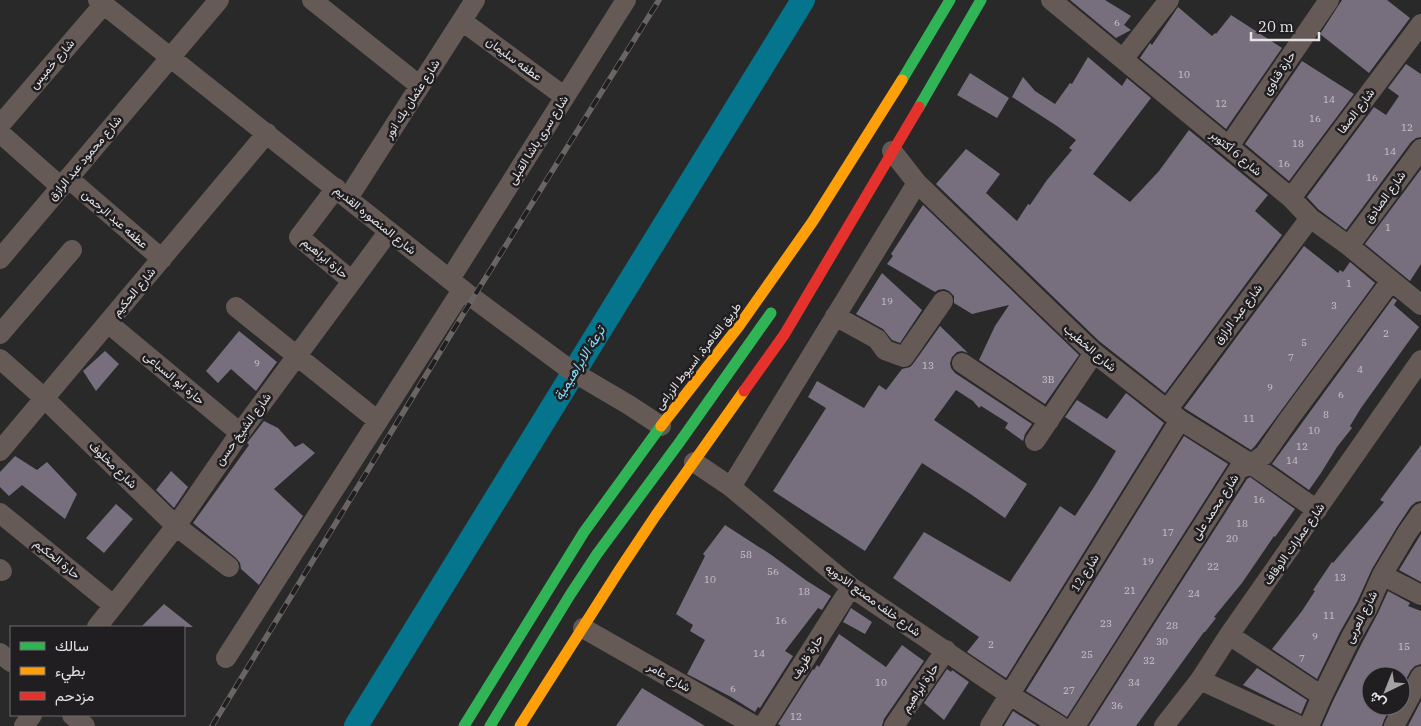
<svg xmlns="http://www.w3.org/2000/svg" width="1421" height="726" viewBox="0 0 1421 726" font-family="'IBM Plex Serif',Vazirmatn,serif">
<style>
.lines{fill:none;stroke-linecap:round;stroke-linejoin:round}
.canal{stroke:#04758d;stroke-width:24}
.building{fill:#776e7e}
.street{stroke:#655a56;stroke-width:20}
.fast{stroke:#30b455;stroke-width:11}
.slow{stroke:#ff9f0a;stroke-width:11}
.jam{stroke:#e5322d;stroke-width:11}
.rail-casing{stroke:#6a6562;stroke-width:5.5}
.rail{stroke:#201e21;stroke-width:4;stroke-dasharray:11;stroke-linecap:butt}
.labels{text-anchor:middle;stroke-width:5;stroke-linejoin:round;paint-order:stroke}
.number-label{font-size:10px;fill:#c9c6cb}
.street-label{font-size:12px;fill:#e4e3e5;stroke:#201e21}
.water-label{font-size:14px;font-style:italic;fill:#83dbf5;stroke:#201e21}
</style>
<rect width="100%" height="100%" fill="#29292a"/>
<g class="lines">
<path class="canal" d="M356,726L803,0"/>
</g>
<path class="building" d="M1070,0H1105L1131,16L1124,25L1131,30L1116,38Z
M1342,0H1387L1410,18L1369,73L1320,34Z
M1178,7L1212,36L1215,33L1216,34L1231,15L1282,48L1226,129L1140,58L1150,43L1152,45Z
M1088,57L1122,86L1127,78L1151,98L1093,174L1130,202L1159,171L1189,130L1268,195L1255,211L1282,235L1165,393L1099,341L936,184L966,149L1000,174L986,193L1017,221L1028,204L1030,205L1047,180L1072,150L1069,148L1076,140L1057,126L1012,97L1023,77L1035,91L1055,104L1070,83L1072,84Z
M1302,61L1354,94L1289,181L1245,144Z
M1406,64L1421,74V137L1416,138L1411,142L1346,230L1318,209L1307,197L1374,107L1386,115L1399,96L1388,88Z
M970,73L1009,98L997,118L957,95Z
M1421,169V264L1410,281L1365,244Z
M923,205L1079,355L1045,404L979,360L995,326L1009,305L972,314L954,303V296L949,291L944,289L938,290L935,292L887,264L893,256L891,254Z
M1304,246L1338,273L1340,270L1343,272L1350,262L1375,283L1255,446L1251,450L1184,408Z
M882,273L922,310L900,343L892,340L883,329L856,314Z
M1393,298L1397,300L1394,305L1419,327L1361,408L1350,426L1352,428L1337,447L1321,473L1309,490L1272,464Z
M940,326L968,353L962,351L957,352L952,357L950,363L951,368L955,373L1032,424L1025,434L1023,441L1005,428L1008,423L981,406L979,408L973,401L956,390L934,420L1027,484L1005,518L969,493L922,463L865,551L773,491L826,408L808,397L817,381L864,408L879,385L886,390L902,369L910,367L913,364Z
M239,331L277,362L256,391L231,369L218,383L206,371Z
M105,351L119,364L96,391L83,371Z
M1126,393L1164,423L1006,678L967,652L979,637L893,578L924,532L1010,582L1060,506L1075,516L1094,487L1116,451L1065,417L1077,400L1107,419Z
M264,421L278,428L295,447L303,443L315,453L274,489L303,516L259,585L241,569L240,563L236,558L193,523L249,445L247,443Z
M1184,436L1228,464L1067,717L1026,691Z
M1421,445V501L1416,502L1411,506L1397,527L1372,569L1357,602L1340,632L1317,679L1272,649L1302,611L1315,591L1313,590L1332,562L1333,563L1384,502L1380,500Z
M15,456L37,470L47,462L77,494L65,519L22,485L9,496L0,487V472Z
M171,471L188,487L174,508L156,490Z
M1250,477L1295,509L1275,537L1274,536L1242,583L1214,617L1216,618L1205,632H1204L1136,726H1089L1247,479Z
M116,504L133,519L104,553L86,538Z
M725,525L770,554L807,581L831,596L822,610L818,608L785,651L793,656L760,708L758,707L755,712L731,697L687,674L705,640L690,631L693,625L676,614L705,556L703,554Z
M1421,534V582L1399,570Z
M1388,591L1410,603L1408,606L1421,611V664L1415,666L1411,670L1401,688V676H1371V706H1391L1384,720L1382,726H1322L1333,701L1362,643L1378,613Z
M164,604L193,627H141Z
M851,608L872,622L865,634L843,622Z
M839,634L886,667L902,645L924,661L884,719L882,726H781L778,724L813,669L814,670L817,665L819,667Z
M1257,668L1307,700L1301,714L1243,685Z
M947,669L951,672L952,670L969,682L944,720L924,703Z
M642,688L705,726H616Z
M1421,701V726H1408Z
M1013,711L1037,726H1004Z"/>
<g class="lines">
<path class="street" d="M98,0L473,298L573,372L629,405L661,426
M312,0L420,86
M1051,0L1291,198L1310,218L1349,246L1421,305
M462,21L565,97
M1123,59L1169,0
M0,125L104,4
M0,133L61,187
M1229,146L1329,0
M892,151L917,183L1094,353L1180,420L1251,464L1317,510
M68,178L162,259
M336,188L299,237L352,281
M348,198L475,0
M1291,198L1421,24
M1349,246L1421,149
M0,259L219,0
M450,279L626,0
M236,307L378,421
M835,316L877,339L885,350L904,357L943,301
M108,323L240,433
M0,334L72,250
M0,359L44,398L176,526L229,567
M962,363L1049,421
M1167,410L1310,218
M1035,441L1094,353
M0,451L267,133
M694,462L731,487L851,587L1010,695L1060,726
M731,487L917,183
M0,513L113,605
M0,569L2,571
M1382,575L1421,595
M97,627L176,526L240,433L389,231
M583,628L755,726
M1229,635L1322,696
M0,653L11,662
M226,658L462,290
M1200,680L1300,726
M72,715L85,726
M24,726L32,715
M763,726L851,587
M894,726L946,650
M990,726L1180,420
M1075,726L1239,469L1251,464L1264,455L1289,419L1391,281
M1164,726L1200,680L1229,635L1421,360
M1309,726L1322,696L1351,637L1368,607L1382,575L1407,533L1421,513
M1394,726L1421,676"/>
<path class="fast" d="M902,80L950,0
M919,107L981,0
M464,726L584,532L661,426
M490,726L570,595L597,554L679,443L771,313"/>
<path class="slow" d="M661,426L739,326L813,221L902,80
M520,726L620,569L656,515L744,391"/>
<path class="jam" d="M744,391L784,335L919,107"/>
<g class="rail-casing">
<path id="rail" d="M212,726L473,298L659,0"/>
</g>
<use href="#rail" class="rail"/>
</g>
<g class="labels">
<g class="number-label">
<text x="1117" y="26">6</text>
<text x="1184" y="78">10</text>
<text x="1329" y="103">14</text>
<text x="1221" y="107">12</text>
<text x="1315" y="122">16</text>
<text x="1407" y="131">12</text>
<text x="1298" y="147">18</text>
<text x="1390" y="155">14</text>
<text x="1284" y="167">16</text>
<text x="1372" y="181">16</text>
<text x="1388" y="231">1</text>
<text x="1349" y="287">1</text>
<text x="887" y="305">19</text>
<text x="1334" y="309">3</text>
<text x="1386" y="337">2</text>
<text x="1304" y="346">5</text>
<text x="1291" y="361">7</text>
<text x="257" y="367">9</text>
<text x="928" y="369">13</text>
<text x="1360" y="373">4</text>
<text x="1048" y="383">3B</text>
<text x="1270" y="391">9</text>
<text x="1341" y="398">6</text>
<text x="1326" y="418">8</text>
<text x="1249" y="422">11</text>
<text x="1314" y="434">10</text>
<text x="1302" y="450">12</text>
<text x="1292" y="464">14</text>
<text x="1259" y="503">16</text>
<text x="1242" y="527">18</text>
<text x="1168" y="536">17</text>
<text x="1232" y="542">20</text>
<text x="746" y="558">58</text>
<text x="1148" y="565">19</text>
<text x="1213" y="570">22</text>
<text x="773" y="575">56</text>
<text x="1340" y="581">13</text>
<text x="710" y="583">10</text>
<text x="1130" y="594">21</text>
<text x="804" y="595">18</text>
<text x="1194" y="597">24</text>
<text x="1329" y="619">11</text>
<text x="781" y="624">16</text>
<text x="1106" y="627">23</text>
<text x="1172" y="629">28</text>
<text x="1315" y="640">9</text>
<text x="1162" y="645">30</text>
<text x="991" y="648">2</text>
<text x="1404" y="650">15</text>
<text x="759" y="657">14</text>
<text x="1087" y="658">25</text>
<text x="1302" y="662">7</text>
<text x="1149" y="664">32</text>
<text x="881" y="686">10</text>
<text x="1134" y="686">34</text>
<text x="733" y="692">6</text>
<text x="1069" y="694">27</text>
<text x="1117" y="709">36</text>
<text x="796" y="720">12</text>
</g>
<g class="street-label">
<text transform="translate(514 59) rotate(36)" y="4">عطفه سليمان</text>
<text transform="translate(52 64) rotate(-49)" y="4">شارع خميس</text>
<text transform="translate(1279 73) rotate(-56)" y="4">حارة قناوى</text>
<text transform="translate(412 99) rotate(-57)" y="4">شارع عثمان بك انور</text>
<text transform="translate(1356 111) rotate(-53)" y="4">شارع الصفا</text>
<text transform="translate(538 140) rotate(-58)" y="4">شارع سرى باشا القبلى</text>
<text transform="translate(1236 153) rotate(40)" y="4">شارع 6 أكتوبر</text>
<text transform="translate(85 158) rotate(-50)" y="4">شارع محمود عبد الرازق</text>
<text transform="translate(1385 197) rotate(-54)" y="4">شارع الصادق</text>
<text transform="translate(115 219) rotate(41)" y="4">عطفه عبد الرحمن</text>
<text transform="translate(375 220) rotate(39)" y="4">شارع المنصوره القديم</text>
<text transform="translate(325 258) rotate(40)" y="4">حارة ابراهيم</text>
<text transform="translate(134 292) rotate(-50)" y="4">شارع الحكيم</text>
<text transform="translate(1238 314) rotate(-53)" y="4">شارع عبد الرازق</text>
<text transform="translate(1090 348) rotate(41)" y="4">شارع الخطيب</text>
<text transform="translate(698 356) rotate(-52)" y="4">طريق القاهرة, اسيوط الزراعى</text>
<text transform="translate(174 378) rotate(40)" y="4">حارة ابو السباعى</text>
<text transform="translate(243 429) rotate(-54)" y="4">شارع الشيخ حسن</text>
<text transform="translate(113 465) rotate(44)" y="4">شارع مخلوف</text>
<text transform="translate(1215 507) rotate(-57)" y="4">شارع محمد على</text>
<text transform="translate(1294 544) rotate(-55)" y="4">شارع عمارات الاوقاف</text>
<text transform="translate(57 559) rotate(39)" y="4">حارة الحكيم</text>
<text transform="translate(1085 573) rotate(-58)" y="4">شارع 12</text>
<text transform="translate(873 600) rotate(36)" y="4">شارع خلف مصنع الادويه</text>
<text transform="translate(1361 617) rotate(-63)" y="4">شارع العربى</text>
<text transform="translate(807 657) rotate(-58)" y="4">حارة ظريف</text>
<text transform="translate(669 677) rotate(30)" y="4">شارع عامر</text>
<text transform="translate(920 688) rotate(-56)" y="4">حارة ابراهيم</text>
</g>
<g class="water-label">
<text transform="translate(579 363) rotate(-58)" y="5">ترعة الابراهيمية</text>
</g>
</g>
<rect x="10" y="626" width="175" height="90" fill="#201e21" stroke="#6e6d6f"/>
<rect x="20" y="642" width="25" height="8" fill="#30b455" stroke="#6e6d6f"/>
<text x="55" y="651" font-size="15" fill="#e4e3e5">سالك</text>
<rect x="20" y="667" width="25" height="8" fill="#ff9f0a" stroke="#6e6d6f"/>
<text x="55" y="676" font-size="15" fill="#e4e3e5">بطيء</text>
<rect x="20" y="692" width="25" height="8" fill="#e5322d" stroke="#6e6d6f"/>
<text x="55" y="701" font-size="15" fill="#e4e3e5">مزدحم</text>
<g transform="translate(1386 691) rotate(223)"><circle r="24" fill="#201e21" stroke="#6e6d6f"/>
<path d="M0-4L9 19L0 12L-9 19Z" fill="#a3a2a4"/>
<text y="-8" font-size="14" font-weight="bold" text-anchor="middle" fill="#e4e3e5">ش</text>
</g>
<path d="M1251 32v8h68v-8" fill="none" stroke="#e4e3e5" stroke-width="2.5"/>
<text x="1258" y="32" font-size="15" fill="#e4e3e5" stroke="#201e21" stroke-width="4" paint-order="stroke">20 m</text>
</svg>
